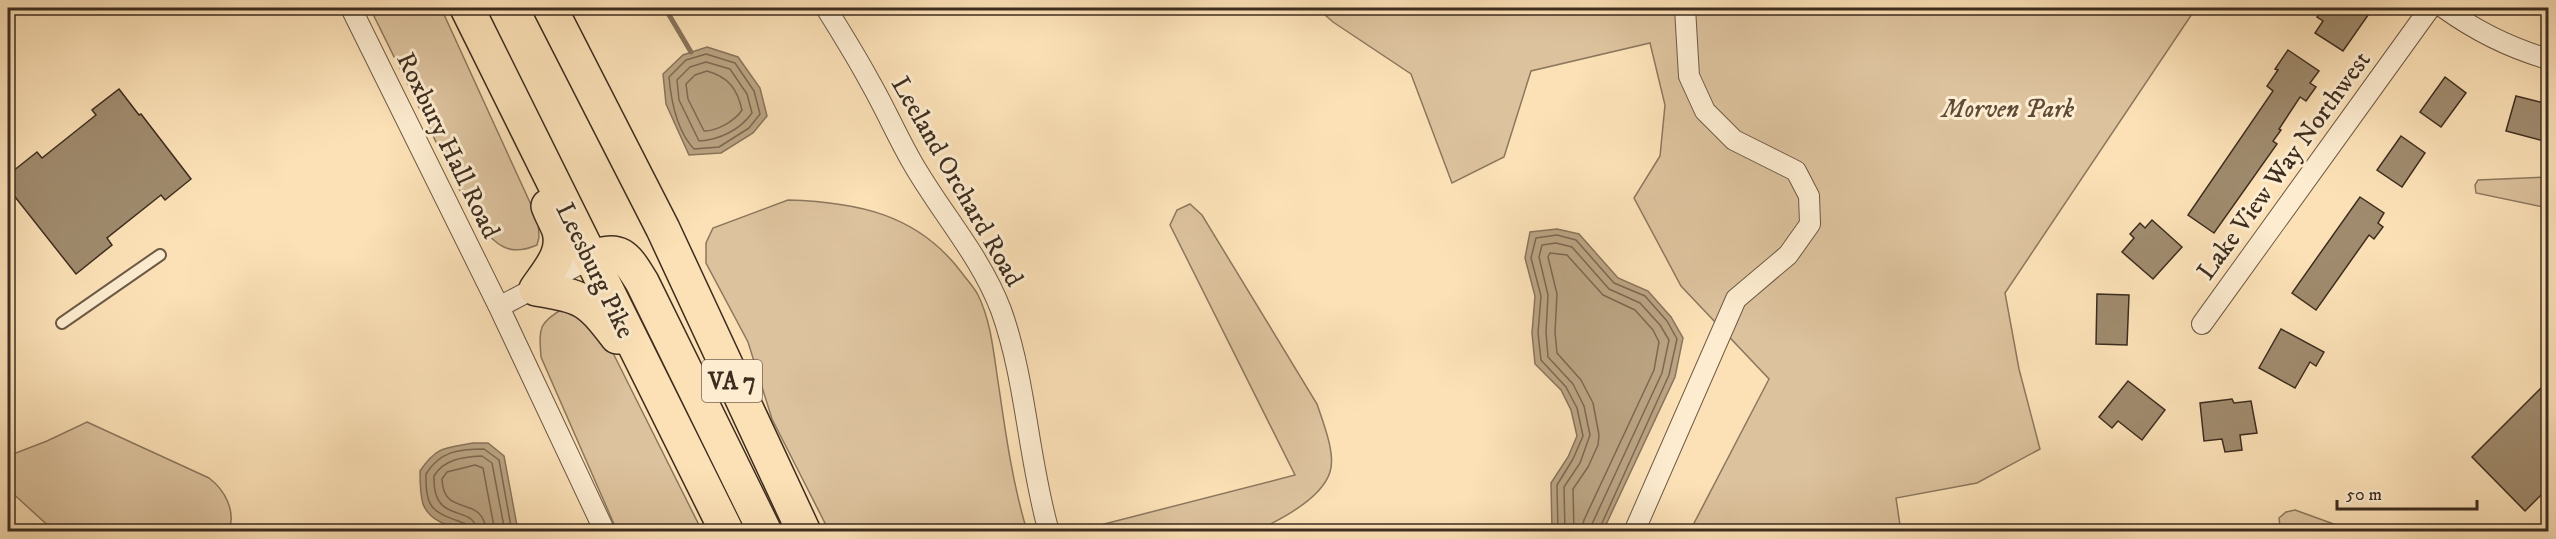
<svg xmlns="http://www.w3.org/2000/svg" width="2556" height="539" viewBox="0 0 2556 539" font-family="'IM FELL DW Pica',serif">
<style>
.green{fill:#dcc29d;stroke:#8c785e;stroke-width:1.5}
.water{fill:#bba483;stroke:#89745b;stroke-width:1.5}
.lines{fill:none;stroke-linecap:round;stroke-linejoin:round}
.shore{stroke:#7c6851;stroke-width:1.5}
.stream{stroke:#89745b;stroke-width:5}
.building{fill:#a08b6e;stroke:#3d2d1f;stroke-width:1.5}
.service-casing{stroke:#6d5a45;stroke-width:14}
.minor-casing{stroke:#6d5a45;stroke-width:22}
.trunk-casing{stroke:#3d2d1f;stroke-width:36}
.motorway-casing{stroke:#3d2d1f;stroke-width:36}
.service{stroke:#fdecd0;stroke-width:10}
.minor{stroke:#fdecd0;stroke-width:20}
.trunk{stroke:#fce1b7;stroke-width:33}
.motorway{stroke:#fce1b7;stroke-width:33}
.labels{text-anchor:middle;stroke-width:6;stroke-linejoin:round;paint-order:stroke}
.shield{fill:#fdecd0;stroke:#776654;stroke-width:1.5}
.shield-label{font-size:24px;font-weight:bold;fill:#3d2d1f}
.park-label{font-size:26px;font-style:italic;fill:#5d4b38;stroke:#fdecd0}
.street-label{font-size:26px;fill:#3d2d1f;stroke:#fdecd0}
</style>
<rect width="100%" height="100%" fill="#fce1b7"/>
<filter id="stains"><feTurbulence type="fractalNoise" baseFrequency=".00333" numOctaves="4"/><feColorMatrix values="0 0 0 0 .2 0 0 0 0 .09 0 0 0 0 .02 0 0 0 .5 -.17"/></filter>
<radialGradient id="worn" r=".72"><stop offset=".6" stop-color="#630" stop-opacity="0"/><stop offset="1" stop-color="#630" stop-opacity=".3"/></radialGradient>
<path class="green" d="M370,8H441L538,220L539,237L537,245C505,259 494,241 474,219Z
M1317,8H2196L2005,293L2019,369L2040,449L1977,483L1896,498L1901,532L1691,529L1769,379L1681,286L1634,198L1660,156L1665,105L1650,43L1531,71L1504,157L1452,183L1411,74L1333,22Z
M2548,177V208L2476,193L2475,185L2478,180Z
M788,200C857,202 918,214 962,273C967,280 974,287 978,295C992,323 994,358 999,388C1006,436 1013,485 1027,531H829L772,419L748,342L706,263V243L713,228Z
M1190,204L1202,215L1317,404C1323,422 1336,454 1330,472C1322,498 1280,520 1256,531H1077L1295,475L1170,225L1177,210Z
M564,308L597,321L702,531H617L541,357C539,328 538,323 564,308Z
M87,422L209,478C225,490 236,511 229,531H54L8,489V456L47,441Z
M2295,510L2353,531H2289L2280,526L2279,518L2286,512Z"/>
<path class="water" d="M707,47L738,57L760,88L767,116L753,133L721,153L689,155L666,104L663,74L683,55Z
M1557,229L1579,234L1618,278L1648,291L1671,317L1683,338L1675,377L1603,531H1552L1551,483L1568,457L1577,436L1571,410L1561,390L1535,364L1532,333L1535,296L1525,258L1530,232Z
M473,443H488L504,456L518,531C492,532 435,535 423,504C420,494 420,482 420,471C437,446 445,448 473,443Z"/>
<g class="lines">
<path class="shore" d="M706,54L735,63L754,91L760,114L749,128L719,147L694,149C677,131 671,100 669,77L686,60Z
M706,62L730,69L747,94L752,113C740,130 719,140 699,141L679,100L677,80L690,67Z
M707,71C728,77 737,88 742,110C735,121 717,131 704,131L688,99L686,84L695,75Z
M469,532L466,524C435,512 425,512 426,474C440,451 459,449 484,449L499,460L512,532
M477,532C475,502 432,527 434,476C444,459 463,457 482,456L492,463L505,532
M486,532C484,493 443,519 442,479L447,472L475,465L483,468L495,532
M1558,532L1557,485L1573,459L1583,436L1577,408L1566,387L1541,360L1538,333L1541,296L1531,258L1536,238L1557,235L1576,240L1614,283L1645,296L1667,321L1677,339L1669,375L1598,532
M1565,532L1564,487L1580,463L1590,435L1584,406L1573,384L1548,357L1546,332L1548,295L1539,257L1542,245L1556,243L1572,247L1609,289L1640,303L1660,325L1669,340L1662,373L1592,524L1590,532
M1574,532L1573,489L1588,467L1598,445L1599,435L1593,403L1581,380L1557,353L1555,332L1557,294L1548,257L1550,253L1567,255L1603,295L1635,310L1653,330L1659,342L1654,370L1584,520L1581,532"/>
<path class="stream" d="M665,8L691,52"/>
</g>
<path class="building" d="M2324,8H2373L2343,51L2315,33L2323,21L2317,17Z
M2288,50L2319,71L2310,83L2316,87L2306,101L2300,97L2279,129L2281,130L2273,141L2277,144L2214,233L2188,215L2273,91L2267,86L2278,70L2275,69Z
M2445,77L2466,93L2441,127L2420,112Z
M119,89L139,115L141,114L191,179L165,200L161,195L107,238L112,245L76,274L8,188V175L37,152L42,158L96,115L92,110Z
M2516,96L2548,104V142L2506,131Z
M2401,136L2425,153L2402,187L2377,170Z
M2360,197L2384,213L2378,223L2383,227L2374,239L2369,235L2316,310L2292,293Z
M2152,220L2182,247L2153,279L2122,252L2134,238L2130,234L2140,223L2145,228Z
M2097,294L2129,295L2127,345L2096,344Z
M2281,329L2324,352L2316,366L2310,362L2295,388L2259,368Z
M2128,381L2165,410L2142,440L2118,421L2112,428L2099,417Z
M2548,381V488L2525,511L2472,457Z
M2232,399L2234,403L2251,401L2257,433L2240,435L2242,450L2225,452L2222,439L2204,441L2200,403Z"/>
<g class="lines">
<g class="service-casing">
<path id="service" d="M62,323L160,255"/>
</g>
<g class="minor-casing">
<path id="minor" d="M351,8L499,307L605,532
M826,8C841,32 856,56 870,82C885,108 897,136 912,162C941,213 980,255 1001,310C1026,379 1028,459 1049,532
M2444,8C2476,31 2510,48 2548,59
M499,307L591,258
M2202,324L2430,8
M1634,532L1736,299L1788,255L1810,224L1809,196L1796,171L1734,140L1705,111L1689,76L1685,8"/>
</g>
<g class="trunk-casing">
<path id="trunk" d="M467,8L727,532
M550,8L663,229L804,532
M548,206C551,214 555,221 558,228C567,252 548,271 536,289C584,297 587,298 617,337"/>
</g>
<g class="motorway-casing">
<path id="motorway" d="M591,258C621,245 627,258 642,282L765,532"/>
</g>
<use href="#service" class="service"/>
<use href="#minor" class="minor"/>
<use href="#trunk" class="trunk"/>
<use href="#motorway" class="motorway"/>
</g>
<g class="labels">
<rect class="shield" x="702" y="360" width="60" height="42" rx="4.5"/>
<g class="shield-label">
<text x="732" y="389">VA 7</text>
</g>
<g class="park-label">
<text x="2008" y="117">Morven Park</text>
</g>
<g class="street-label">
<text transform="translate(449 145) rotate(64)" y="9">Roxbury Hall Road</text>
<text transform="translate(2283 165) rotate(-54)" y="9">Lake View Way Northwest</text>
<text transform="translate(958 181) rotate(60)" y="9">Leeland Orchard Road</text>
<text transform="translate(596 270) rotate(64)" y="9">Leesburg Pike</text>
</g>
</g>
<rect width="2556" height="539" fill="none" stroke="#fce1b7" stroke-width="30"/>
<rect x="9" y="9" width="2538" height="521" fill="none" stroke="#3d2d1f" stroke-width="3"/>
<rect x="15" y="15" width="2526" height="509" fill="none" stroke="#3d2d1f" stroke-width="1.5"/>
<path d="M2337 500v9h140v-9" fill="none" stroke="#3d2d1f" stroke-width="3"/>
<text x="2346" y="500" font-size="18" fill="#3d2d1f" stroke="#fdecd0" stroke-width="4.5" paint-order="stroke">50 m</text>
<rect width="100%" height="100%" filter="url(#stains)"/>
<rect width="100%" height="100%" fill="url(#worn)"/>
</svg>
